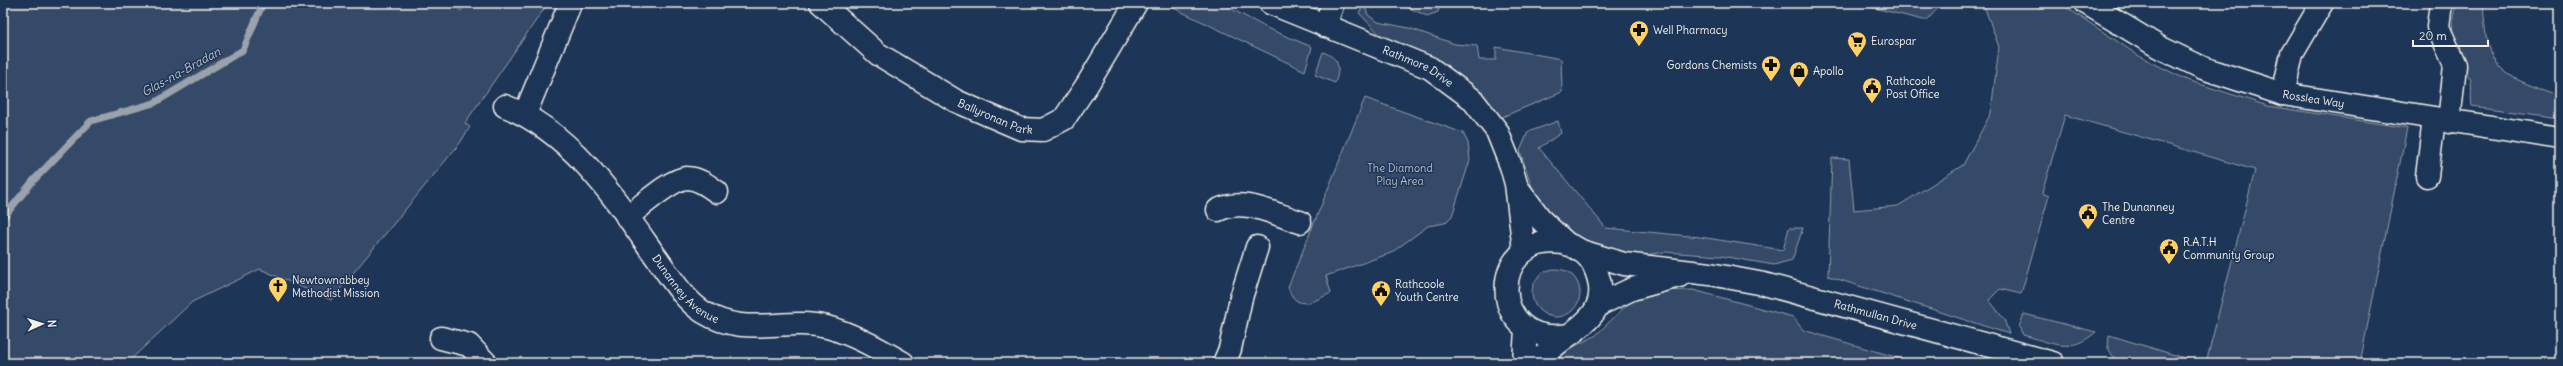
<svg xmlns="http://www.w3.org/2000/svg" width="2563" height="366" viewBox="0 0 2563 366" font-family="Delius,sans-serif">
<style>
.green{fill:#354a67;stroke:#949ea8}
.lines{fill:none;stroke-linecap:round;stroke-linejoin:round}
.stream{stroke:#9aa2ab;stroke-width:7}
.minor-casing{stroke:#f4f1e8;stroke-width:25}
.tertiary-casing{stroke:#f4f1e8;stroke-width:25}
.minor{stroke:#1d3557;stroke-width:22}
.tertiary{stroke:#1d3557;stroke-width:22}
.labels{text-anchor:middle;stroke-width:3;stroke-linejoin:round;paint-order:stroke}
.poi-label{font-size:11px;fill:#f4f1e8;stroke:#1d3557;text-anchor:start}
.street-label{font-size:11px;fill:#f4f1e8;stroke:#1d3557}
.park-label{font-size:11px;fill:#bbbfc1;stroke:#1d3557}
.water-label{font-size:12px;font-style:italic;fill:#c0c3c4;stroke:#1d3557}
</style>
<rect width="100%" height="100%" fill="#1d3557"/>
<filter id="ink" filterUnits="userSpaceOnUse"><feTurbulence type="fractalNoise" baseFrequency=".025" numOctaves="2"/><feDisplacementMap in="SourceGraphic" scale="8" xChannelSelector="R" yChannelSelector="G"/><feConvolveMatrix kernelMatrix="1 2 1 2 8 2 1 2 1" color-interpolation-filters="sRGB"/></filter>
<g filter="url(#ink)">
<path class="green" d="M3,3H452L461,11L467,3H548L465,123L470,127L460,143L331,300L260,269L192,302L127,363H3Z
M1163,3H1220L1269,29L1312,47L1305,71Z
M1364,3H1366L1365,7L1368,15L1378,22L1409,28L1455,44L1477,46L1479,60H1496V47L1561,59L1562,92L1490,122L1382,37L1359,13Z
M1398,3H1440L1438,12L1427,16Z
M1862,3H1940L1941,5L1927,20H1923L1862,5Z
M1983,3H2060L2139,56L2187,80L2268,106L2407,128L2360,363H2206L2255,170L2065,115L2042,193L2049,196L2021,294L2000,289L1989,300L2004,319L2009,334L1828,276L1832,158L1849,159L1854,210L1898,206L1963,165L1991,113L1993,95L1999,47Z
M2457,3H2485C2482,9 2485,20 2485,27C2488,77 2521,81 2560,96V118L2472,106C2470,97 2473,86 2470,78C2468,75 2464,72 2463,68C2454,46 2448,26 2457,3Z
M1323,52C1339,58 1341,67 1335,83L1315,75Z
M1365,98L1463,133L1468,143L1470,160L1452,216L1445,223L1428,226L1391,253L1326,276L1331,293C1314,301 1296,313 1288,287Z
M1558,121L1561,133L1539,148L1606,228L1700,237L1783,250L1789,228H1803L1792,260L1774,265L1721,256L1665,252L1633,257L1600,251L1553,225L1537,202L1520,151L1528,132Z
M1532 293a24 24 0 1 1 48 0a24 24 0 1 1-48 0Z
M1693,290L1793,317L1803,330L1916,363H1549L1557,355L1595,336L1636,296L1656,291Z
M2024,314L2096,332C2069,355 2054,343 2023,335L2019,327Z
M2109,335L2201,363H2132L2114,358L2108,348Z"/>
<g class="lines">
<path class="stream" d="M3,218L33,181L91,121L154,103L243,50L263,3"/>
<g class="minor-casing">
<g id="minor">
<path id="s1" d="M821,3L878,54L956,101L1021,129L1043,130L1064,119L1087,85L1136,3"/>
<path id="s2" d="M1270,3L1430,68L1472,99L1497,131L1511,166L1516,184L1524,251"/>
<path id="s3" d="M2086,3L2159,47L2203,68L2283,94L2560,138"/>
<path d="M2441,3L2438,27L2455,65L2449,122"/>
<path d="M1325,26L1333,3"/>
<path d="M2283,94L2292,54L2322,3"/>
<path id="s4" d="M505,106C573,133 615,199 656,257C669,275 684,300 703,312C745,338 783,317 827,327C853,334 880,349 903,363"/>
<path d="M525,114L570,4"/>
<path d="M2427,176L2434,119"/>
<path d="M1517,187L1542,221L1567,244"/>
<path d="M1218,210C1244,197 1274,214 1300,222"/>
<path d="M627,217C641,207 670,179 687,178C698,178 709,186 717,192"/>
<path id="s5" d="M1581,251L1624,264L1710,274L1764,284L2053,363"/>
<path d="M1598,305L1632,289L1679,276"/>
<path d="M441,338L469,345L486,363"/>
<path d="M1224,363L1230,349L1241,298L1257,247"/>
</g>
</g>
<g class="tertiary-casing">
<path id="tertiary" d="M1524,363L1526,328
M1537,363C1563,329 1621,321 1593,264C1587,253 1574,245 1562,243C1488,232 1486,349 1568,335"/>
</g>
<use href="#minor" class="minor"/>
<use href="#tertiary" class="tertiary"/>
</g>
</g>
<defs>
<g id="pharmacy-pin" transform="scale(1)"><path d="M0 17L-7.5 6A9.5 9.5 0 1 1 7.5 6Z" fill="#ffd166" stroke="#1d3557"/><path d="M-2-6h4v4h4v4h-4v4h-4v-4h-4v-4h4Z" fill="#111"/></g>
<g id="supermarket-pin" transform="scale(1)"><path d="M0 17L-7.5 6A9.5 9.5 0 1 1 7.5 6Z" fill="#ffd166" stroke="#1d3557"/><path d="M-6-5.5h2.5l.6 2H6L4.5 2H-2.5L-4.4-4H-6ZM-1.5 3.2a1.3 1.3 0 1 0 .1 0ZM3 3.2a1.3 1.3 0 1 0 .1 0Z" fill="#111"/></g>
<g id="shop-pin" transform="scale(1)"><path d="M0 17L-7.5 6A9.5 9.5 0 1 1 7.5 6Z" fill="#ffd166" stroke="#1d3557"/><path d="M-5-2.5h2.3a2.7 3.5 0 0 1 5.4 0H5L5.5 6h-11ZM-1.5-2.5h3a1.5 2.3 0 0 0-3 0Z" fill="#111"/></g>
<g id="civic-pin" transform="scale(1)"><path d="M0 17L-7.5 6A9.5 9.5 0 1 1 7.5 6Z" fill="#ffd166" stroke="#1d3557"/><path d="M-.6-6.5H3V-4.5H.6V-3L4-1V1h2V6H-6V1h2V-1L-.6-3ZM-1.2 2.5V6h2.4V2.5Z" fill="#111"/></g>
<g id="church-pin" transform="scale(1)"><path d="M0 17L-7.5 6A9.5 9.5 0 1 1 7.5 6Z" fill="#ffd166" stroke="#1d3557"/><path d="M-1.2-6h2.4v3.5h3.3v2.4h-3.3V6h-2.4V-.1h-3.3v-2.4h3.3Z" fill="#111"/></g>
</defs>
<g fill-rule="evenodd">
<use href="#pharmacy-pin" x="1639" y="30"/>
<use href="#supermarket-pin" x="1857" y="41"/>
<use href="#pharmacy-pin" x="1771" y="65"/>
<use href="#shop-pin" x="1799" y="71"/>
<use href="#civic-pin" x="1872" y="87"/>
<use href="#civic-pin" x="2088" y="213"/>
<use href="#civic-pin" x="2169" y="248"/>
<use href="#church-pin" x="278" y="286"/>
<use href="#civic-pin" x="1381" y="290"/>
</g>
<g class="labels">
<g class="poi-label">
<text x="1653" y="34">Well Pharmacy</text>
<text x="1871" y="45">Eurospar</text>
<text x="1757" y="69" text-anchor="end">Gordons Chemists</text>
<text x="1813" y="75">Apollo</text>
<text x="1886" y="85">Rathcoole<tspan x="1886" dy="13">Post Office</tspan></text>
<text x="2102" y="211">The Dunanney<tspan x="2102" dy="13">Centre</tspan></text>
<text x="2183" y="246">R.A.T.H<tspan x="2183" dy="13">Community Group</tspan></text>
<text x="292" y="284">Newtownabbey<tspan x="292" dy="13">Methodist Mission</tspan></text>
<text x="1395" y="288">Rathcoole<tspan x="1395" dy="13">Youth Centre</tspan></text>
</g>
<g class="street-label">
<text dy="4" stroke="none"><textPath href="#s2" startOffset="161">Rathmore Drive</textPath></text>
<text dy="4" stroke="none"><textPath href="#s3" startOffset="249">Rosslea Way</textPath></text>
<text dy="4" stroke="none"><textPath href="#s1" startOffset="210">Ballyronan Park</textPath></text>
<text dy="4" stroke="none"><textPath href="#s4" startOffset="261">Dunanney Avenue</textPath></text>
<text dy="4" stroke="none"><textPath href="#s5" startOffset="302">Rathmullan Drive</textPath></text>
</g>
<g class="park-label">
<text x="1400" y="172">The Diamond<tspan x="1400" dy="13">Play Area</tspan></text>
</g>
<g class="water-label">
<text transform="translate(181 72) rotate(-29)" y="4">Glas-na-Bradan</text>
</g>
</g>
<rect width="2563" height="366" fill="none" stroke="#1d3557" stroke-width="16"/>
<rect x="8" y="8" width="2547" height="350" fill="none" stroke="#f4f1e8" stroke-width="1.5" filter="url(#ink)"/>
<g transform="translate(42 324) rotate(87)" stroke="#1d3557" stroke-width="3" paint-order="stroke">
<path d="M0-3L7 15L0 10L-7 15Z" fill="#f4f1e8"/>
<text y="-6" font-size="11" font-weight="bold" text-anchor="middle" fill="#f4f1e8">N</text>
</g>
<path d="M2413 40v6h75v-6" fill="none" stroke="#f4f1e8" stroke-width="2"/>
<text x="2419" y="40" font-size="12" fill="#f4f1e8" stroke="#1d3557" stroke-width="3" paint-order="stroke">20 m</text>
</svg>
